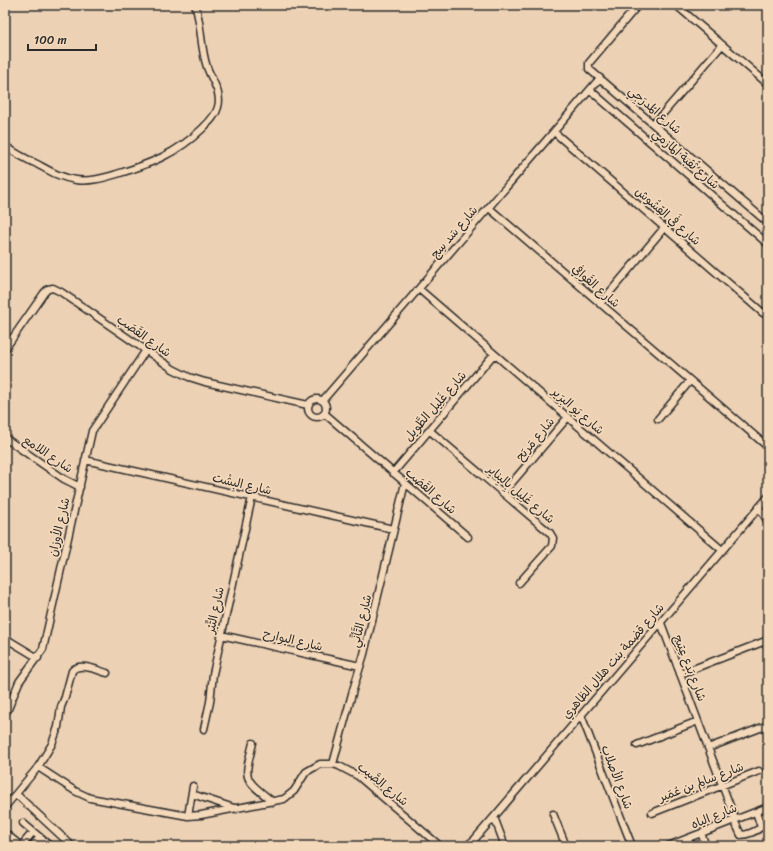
<svg xmlns="http://www.w3.org/2000/svg" width="773" height="851" viewBox="0 0 773 851" font-family="Sriracha,'Playpen Sans Arabic',sans-serif">
<style>
.lines{fill:none;stroke-linecap:round;stroke-linejoin:round}
.minor-casing{stroke:#2b2b2b;stroke-width:9}
.minor{stroke:#f4d8ba;stroke-width:6}
.labels{text-anchor:middle;stroke-width:3.5;stroke-linejoin:round;paint-order:stroke}
.street-label{font-size:12px;fill:#2b2b2b;stroke:#f4d8ba}
</style>
<rect width="100%" height="100%" fill="#ecd1b4"/>
<filter id="ink" filterUnits="userSpaceOnUse"><feTurbulence type="fractalNoise" baseFrequency=".025" numOctaves="2"/><feDisplacementMap in="SourceGraphic" scale="8" xChannelSelector="R" yChannelSelector="G"/><feConvolveMatrix kernelMatrix="1 2 1 2 8 2 1 2 1" color-interpolation-filters="sRGB"/></filter>
<g filter="url(#ink)">
<g class="lines">
<g class="minor-casing">
<path id="minor" d="M638,5L589,63V69L768,223
M676,5L768,84
M590,90L768,244
M654,124L722,45
M554,132L763,313L768,315
M5,146C15,153 26,159 37,164C50,171 61,178 76,180C90,182 103,178 117,174C150,164 176,154 202,129C208,123 216,116 218,107C222,93 212,81 207,67C200,47 202,25 195,5
M489,208L768,447
M419,289L722,550
M600,304L664,228
M5,349L44,293L48,289L53,288L61,292L173,369L189,377L205,382L308,405
M308 408a9 9 0 1 1 18 0a9 9 0 1 1-18 0Z
M323,400L600,78
M324,413L468,537
M658,419L690,381
M429,430L550,533L553,538L552,546L519,583
M5,438L64,479L80,487
M85,460L393,529
M393,473L494,354
M503,493L568,417
M759,507L768,522
M661,623L735,819
M221,635L360,666
M5,638L38,658
M680,674L768,640
M5,714L8,709L19,682L43,649L92,431L146,350
M581,715L632,846
M204,729L210,702L213,674L252,497
M253,743C244,780 242,777 273,802
M637,745L698,721
M708,748L768,725
M333,764L353,690L364,654L405,483
M38,767L75,791L90,798L188,816L201,815L284,799L294,791L306,772L320,764H333L339,766L358,776L440,846
M16,794L70,844
M192,794L237,809
M5,807L38,767L52,744L58,727L61,707L65,697L72,671C79,662 97,670 107,673
M652,813L759,771
M553,814L566,846
M188,816L193,786
M494,817L505,846
M734,820L741,835C747,835 757,831 761,827L756,812
M23,823L50,846
M5,833L21,846
M701,833L706,846
M21,846L33,832
M32,846L40,837
M466,846L474,840L494,817L768,497
M668,846L768,807"/>
</g>
<use href="#minor" class="minor"/>
</g>
</g>
<g class="labels">
<g class="street-label">
<text transform="translate(655 110) rotate(41)" y="4">شارع المُدرَجِي</text>
<text transform="translate(686 159) rotate(41)" y="4">شارع ثُقبة المازمي</text>
<text transform="translate(668 216) rotate(41)" y="4">شارع فَي القِشُوش</text>
<text transform="translate(454 232) rotate(-49)" y="4">شارع سَد سِج</text>
<text transform="translate(596 286) rotate(41)" y="4">شارع القَوافِي</text>
<text transform="translate(144 336) rotate(35)" y="4">شارع القَصَب</text>
<text transform="translate(435 406) rotate(-49)" y="4">شارع غَلِيل الطَّويل</text>
<text transform="translate(578 411) rotate(41)" y="4">شارع يَو البِرَير</text>
<text transform="translate(535 439) rotate(-50)" y="4">شارع مَربَح</text>
<text transform="translate(48 454) rotate(34)" y="4">شارع اللامع</text>
<text transform="translate(242 484) rotate(13)" y="4">شارع البِشْت</text>
<text transform="translate(431 491) rotate(41)" y="4">شارع القَصَب</text>
<text transform="translate(521 494) rotate(40)" y="4">شارع غَلِيل بِاليِنايِر</text>
<text transform="translate(59 527) rotate(-77)" y="4">شارع الأوزان</text>
<text transform="translate(215 610) rotate(-78)" y="4">شارع التِّبْر</text>
<text transform="translate(361 621) rotate(-76)" y="4">شارع التَّأنِّي</text>
<text transform="translate(293 640) rotate(13)" y="4">شارع البوارح</text>
<text transform="translate(613 661) rotate(-49)" y="4">شارع قضمة بنت هلال الظاهري</text>
<text transform="translate(690 668) rotate(69)" y="4">شارع بَدع عِتِيج</text>
<text transform="translate(617 777) rotate(69)" y="4">شارع الأصلاب</text>
<text transform="translate(701 782) rotate(-21)" y="4">شارع سالِم بن عُمَير</text>
<text transform="translate(383 784) rotate(39)" y="4">شارع الصَّيب</text>
<text transform="translate(714 816) rotate(-22)" y="4">شارع الياه</text>
</g>
</g>
<rect width="773" height="851" fill="none" stroke="#f4d8ba" stroke-width="20"/>
<rect x="10" y="10" width="753" height="831" fill="none" stroke="#2b2b2b" stroke-width="1.5" filter="url(#ink)"/>
<path d="M28 44v6h68v-6" fill="none" stroke="#2b2b2b" stroke-width="2"/>
<text x="34" y="44" font-size="12" fill="#2b2b2b" stroke="#f4d8ba" stroke-width="3" paint-order="stroke">100 m</text>
</svg>
